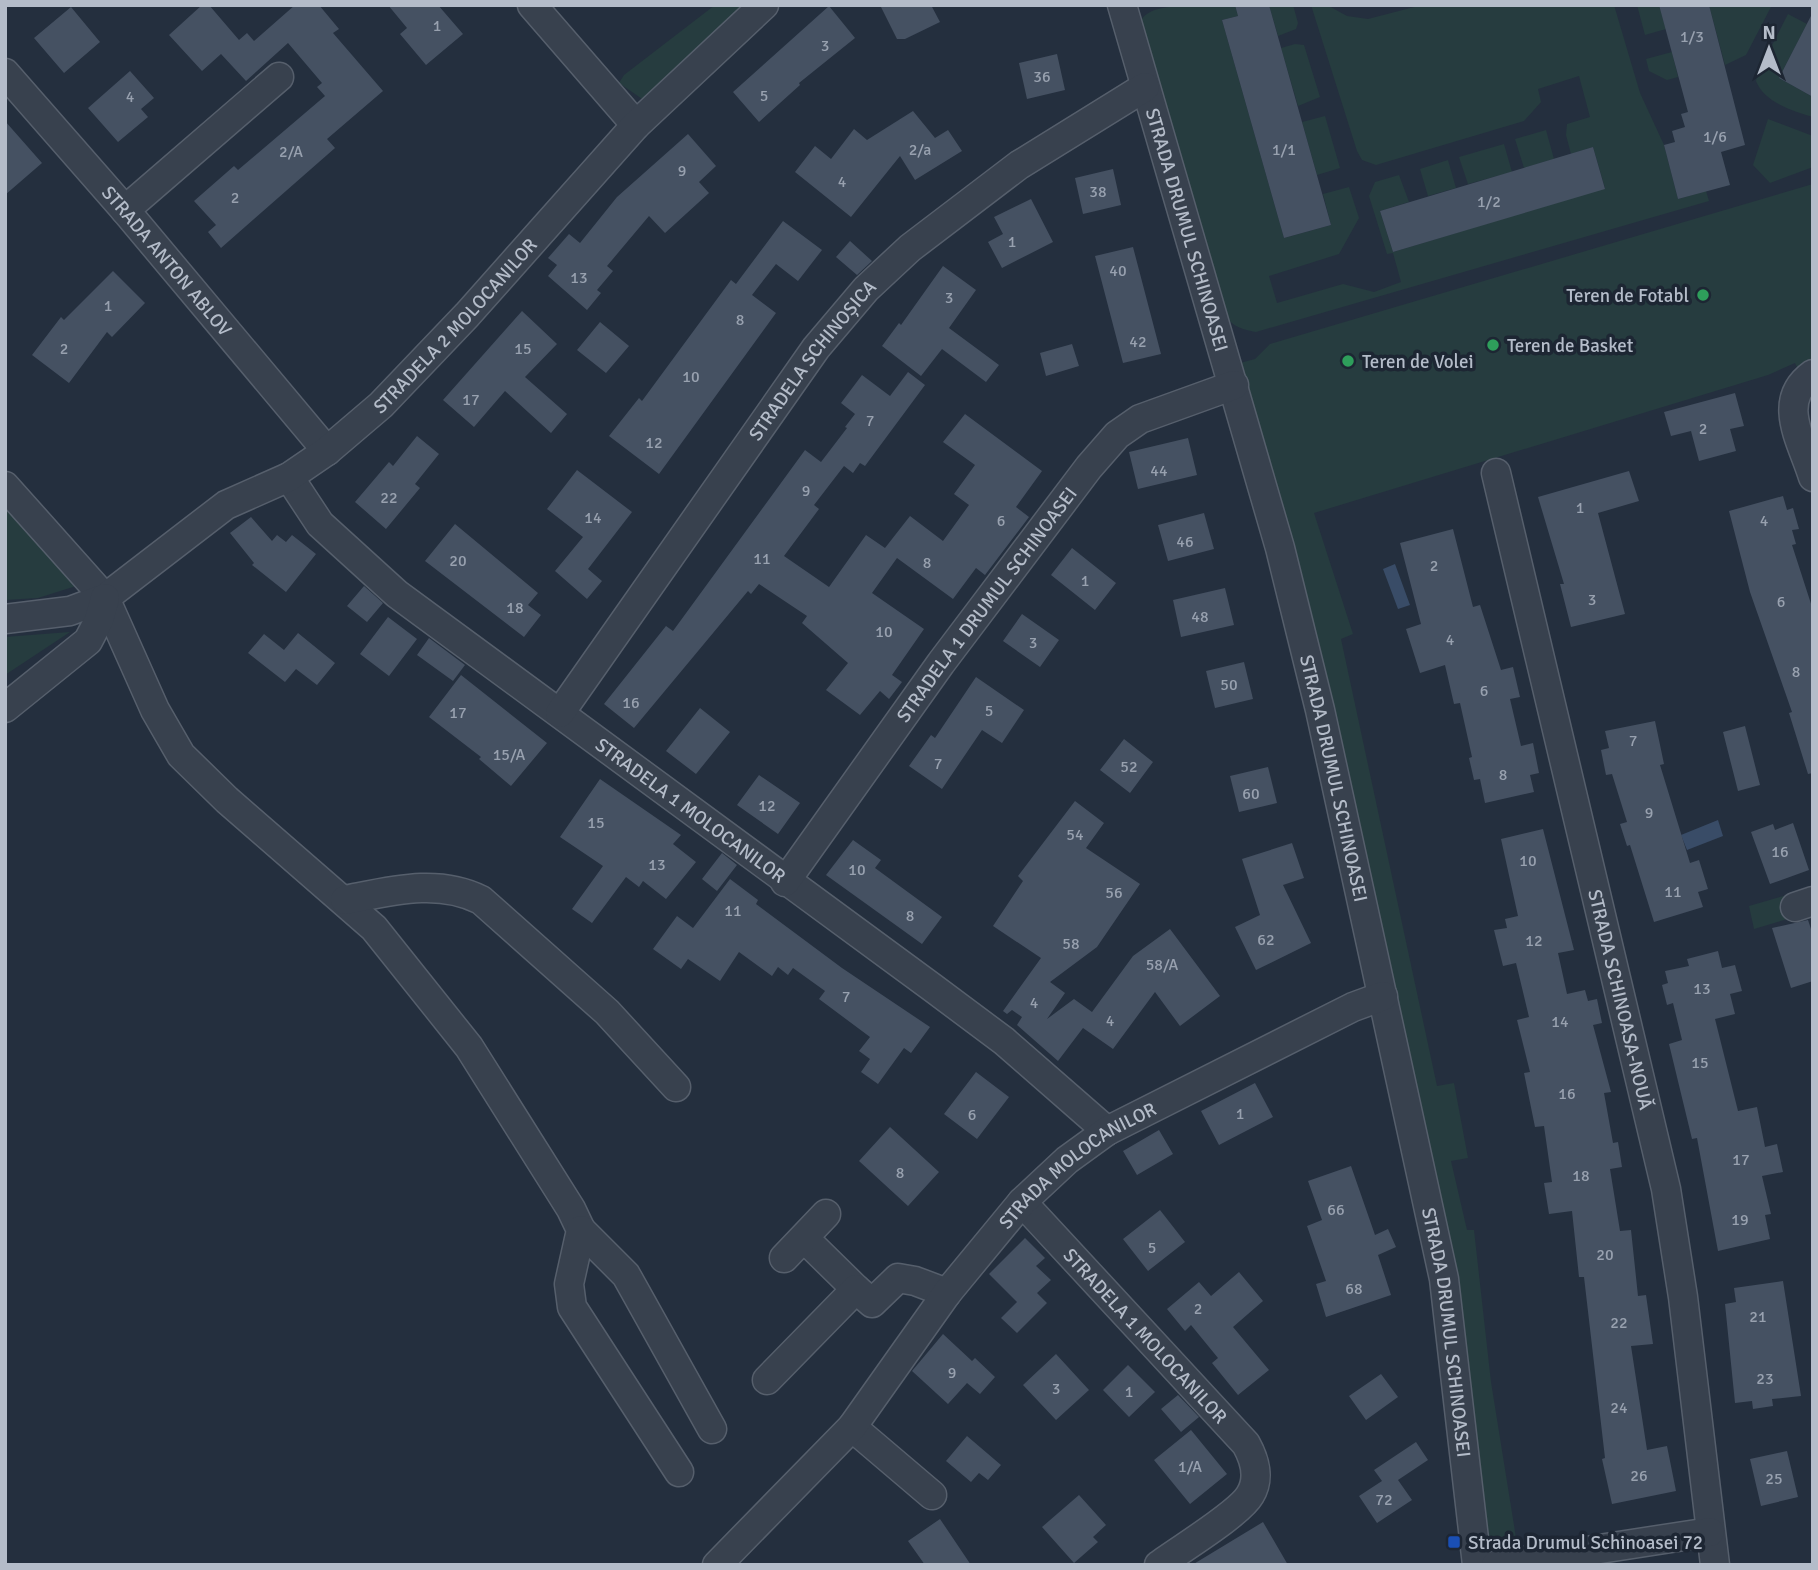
<svg xmlns="http://www.w3.org/2000/svg" width="1818" height="1570" viewBox="0 0 1818 1570" font-family="Signika,sans-serif">
<style>
.green{fill:#263c3f}
.water{fill:#394c67}
.building{fill:#455162}
.lines{fill:none;stroke-linecap:round;stroke-linejoin:round}
.minor-casing{stroke:#565f6c;stroke-width:31}
.minor{stroke:#38414e;stroke-width:28}
.leisure-dot{fill:#2e9e5b;stroke:#1d2633;stroke-width:2.5}
.transit-dot{fill:#1a4fb4;stroke:#1d2633;stroke-width:2.5}
.labels{text-anchor:middle;stroke-width:7;stroke-linejoin:round;paint-order:stroke}
.number-label{font-size:16px;fill:#98a1af}
.street-label{font-size:19px;fill:#b4bcc9;stroke:#1d2633}
.poi-label{font-size:19px;fill:#b4bcc9;stroke:#1d2633;text-anchor:start}
</style>
<rect width="100%" height="100%" fill="#242f3e"/>
<path class="green" d="M715,5H750L648,103L619,83L624,75Z
M1182,5H1235L1238,16L1222,20L1284,238L1331,225L1323,194L1349,187L1359,218L1339,254L1269,276L1277,303L1343,284L1374,292L1401,282L1393,253L1387,254L1369,196L1375,182L1399,175L1409,202L1380,211L1393,252L1605,188L1593,147L1571,154L1566,135L1567,124L1590,117L1579,76L1538,89L1541,102L1524,121L1376,165L1362,160L1357,151L1311,5H1327L1347,16L1368,19L1422,5H1614L1640,93L1664,145L1678,199L1706,191L1709,201L1256,332C1240,329 1232,326 1223,313L1140,22C1148,7 1167,8 1182,5Z
M1269,5H1293L1298,23L1296,29L1278,36Z
M1637,5H1659L1666,29L1645,35Z
M1709,5H1772L1746,55L1725,65Z
M1788,14L1807,24L1779,78L1813,97V117C1792,111 1764,102 1756,81L1760,59L1764,61Z
M1295,44L1304,45L1320,97L1298,106L1281,48Z
M1672,52L1678,77L1667,80L1649,71L1646,59Z
M1325,116L1340,168L1317,175L1302,122Z
M1768,119L1813,136V167L1770,183L1753,165Z
M1546,130L1554,159L1524,168L1515,139Z
M1504,144L1512,172L1468,184L1459,157Z
M1448,160L1456,188L1428,196L1420,169Z
M1813,184V362L1797,367L1795,363L1768,375L1314,513L1353,634L1341,639L1437,1086L1454,1083L1468,1158L1451,1161L1467,1230H1474L1491,1382L1517,1544L1501,1547L1486,1538L1240,363L1255,359L1270,344Z
M5,507L76,586L38,598L5,600Z
M70,632L5,675V637Z
M1787,895L1794,917L1754,929L1749,906Z"/>
<path class="water" d="M1395,564L1410,605L1398,609L1383,569Z
M1718,820L1723,836L1687,850L1681,835Z"/>
<path class="building" d="M202,5H209L239,40L247,33L254,41L295,5H319L339,29L333,33L383,91L327,139L335,148L221,248L208,232L216,225L194,201L234,166L238,170L325,96L317,87L322,83L288,43L246,81L221,54L202,71L169,35Z
M388,5H438L463,34L426,65L400,34L407,28Z
M880,5H931L940,22L905,39H897Z
M1235,5H1269L1331,225L1284,238L1222,20L1238,16Z
M1659,5H1709L1745,145L1721,152L1730,185L1678,199L1664,145L1675,142L1672,131L1685,127L1681,114L1688,112Z
M829,6L855,38L799,83L800,85L759,122L733,92Z
M71,7L100,42L64,73L34,38Z
M1813,12V97L1779,78Z
M1057,54L1065,90L1027,99L1019,63Z
M130,71L154,98L141,109L148,117L118,142L88,108Z
M913,111L935,138L948,130L962,151L915,180L900,156L851,217L795,172L815,146L831,159L854,129L867,140Z
M5,121L42,163L5,195Z
M688,134L716,166L699,182L709,193L665,233L649,216L607,266L613,271L597,290L601,293L587,310L548,276L557,265L548,258L569,234L580,243L617,197Z
M1593,147L1605,189L1393,252L1380,211Z
M1113,169L1121,205L1083,214L1075,178Z
M1031,199L1053,242L1002,268L988,242L1003,234L994,217Z
M783,221L822,250L798,281L776,264L752,295L776,313L659,474L609,436L639,398L642,401L731,280L736,284Z
M850,241L872,261L857,275L836,257Z
M1133,247L1161,354L1123,363L1095,256Z
M943,266L976,290L949,328L999,365L986,382L942,349L921,376L882,346L899,323L901,325Z
M113,271L145,303L112,337L107,332L69,383L32,355L61,317L64,320Z
M522,311L557,344L525,377L567,414L551,433L505,391L474,427L443,400Z
M600,322L629,346L606,373L577,350Z
M1072,344L1079,366L1046,376L1040,353Z
M908,372L925,385L865,466L860,463L853,473L844,466L814,505L819,509L784,556L829,587L866,535L885,548L910,516L943,541L969,505L954,494L975,465L943,442L965,414L1042,471L1016,507L1029,517L985,575L976,568L953,599L897,558L872,593L924,629L892,675L902,682L889,699L880,691L860,715L826,690L848,663L802,623L807,616L759,584L751,594L748,591L634,728L604,704L666,626L673,631L805,450L821,462L847,428L845,427L855,414L841,403L862,375L890,396Z
M1735,393L1744,426L1730,429L1736,451L1699,461L1691,431L1671,436L1664,412Z
M417,436L439,454L415,484L420,488L386,529L355,502L389,462L393,466Z
M1188,438L1197,475L1138,489L1129,452Z
M577,470L632,512L588,569L602,581L587,599L555,571L583,537L547,509Z
M1629,471L1639,501L1598,513L1625,614L1571,627L1560,584H1564L1538,497Z
M1783,496L1787,510L1793,508L1799,529L1792,530L1796,544L1792,545L1813,610V773L1808,774L1789,713L1792,712L1750,592L1729,511Z
M1204,513L1214,549L1168,561L1158,525Z
M251,517L272,541L277,535L286,542L292,535L316,554L286,592L252,565L254,563L230,533Z
M455,524L538,593L528,605L541,615L524,637L425,561Z
M1453,529L1473,607L1480,605L1501,670L1513,667L1520,697L1510,699L1521,746L1533,743L1539,773L1530,775L1534,792L1485,803L1480,779L1474,780L1469,758L1472,757L1460,703L1454,704L1445,665L1420,673L1406,629L1421,624L1400,543Z
M1072,548L1116,583L1095,610L1051,575Z
M364,586L383,603L367,622L347,606Z
M1225,588L1234,625L1181,637L1173,600Z
M1022,614L1059,640L1040,667L1003,641Z
M388,617L417,639L389,676L360,654Z
M298,633L335,663L317,685L296,669L285,682L248,653L264,634L284,650Z
M429,638L465,665L453,681L417,655Z
M1244,662L1253,699L1215,708L1206,671Z
M461,675L547,743L511,786L479,759L481,757L429,717Z
M976,677L1024,710L1002,743L982,730L942,789L909,766L931,735L935,738Z
M700,708L730,732L696,774L666,751Z
M1655,721L1664,764L1660,765L1690,863L1699,860L1708,889L1698,892L1703,907L1654,922L1630,845L1627,846L1620,824L1627,822L1612,774L1606,775L1601,750L1609,748L1605,731Z
M1745,726L1760,785L1738,791L1723,732Z
M1124,739L1153,762L1130,793L1100,770Z
M1268,767L1277,803L1239,812L1230,776Z
M759,775L800,803L778,834L737,805Z
M600,779L681,835L673,844L696,862L666,899L643,881L639,887L626,877L592,923L572,909L603,866L560,837Z
M1075,801L1104,823L1086,848L1140,884L1097,947L1050,982L1065,993L1047,1019L1074,999L1092,1012L1133,956L1170,929L1220,996L1180,1026L1155,992L1113,1049L1083,1028L1058,1061L1017,1025L1022,1017L1012,1010L1007,1014L1003,1011L1041,958L993,926L1023,881L1018,876Z
M1793,823L1809,870L1770,884L1751,832L1773,824L1775,830Z
M1543,829L1574,950L1558,953L1567,994L1585,990L1588,1001L1597,999L1602,1023L1593,1025L1611,1092L1604,1093L1613,1143L1618,1142L1622,1167L1610,1169L1620,1231L1631,1230L1638,1296L1646,1295L1653,1344L1631,1346L1647,1450L1667,1446L1676,1491L1612,1504L1602,1459L1605,1458L1584,1277H1579L1572,1211L1549,1214L1544,1183L1552,1182L1544,1126L1535,1127L1524,1073L1530,1072L1517,1020L1529,1017L1516,963L1503,966L1494,930L1507,928L1505,919L1518,916L1501,839Z
M853,840L881,860L875,868L942,917L922,944L826,875Z
M1292,843L1304,878L1283,885L1311,943L1256,970L1235,927L1260,915L1242,859Z
M722,853L737,865L717,891L702,879Z
M730,879L758,900L756,904L842,968L930,1027L911,1053L904,1048L878,1084L861,1072L870,1059L859,1051L870,1037L819,999L825,991L793,968L788,975L778,967L772,976L739,952L720,981L688,959L681,969L653,949L677,916L693,928Z
M1808,920L1813,935V981L1791,988L1772,928Z
M1718,951L1722,968L1735,965L1742,991L1730,994L1735,1014L1715,1019L1738,1111L1757,1107L1765,1147L1777,1144L1783,1172L1762,1176L1771,1214L1765,1215L1770,1239L1718,1251L1697,1138L1692,1139L1669,1044L1682,1040L1673,1003L1667,1005L1662,985L1668,983L1665,971L1689,966L1687,959Z
M976,1072L1009,1097L977,1139L944,1114Z
M1255,1083L1273,1117L1219,1145L1201,1111Z
M890,1127L939,1172L908,1206L859,1161Z
M1159,1130L1173,1154L1137,1175L1123,1151Z
M1351,1166L1375,1235L1388,1229L1396,1247L1378,1255L1391,1295L1326,1317L1316,1284L1326,1281L1307,1226L1322,1220L1308,1181Z
M1160,1210L1185,1242L1148,1271L1123,1239Z
M1025,1238L1045,1258L1036,1266L1051,1280L1037,1293L1047,1303L1017,1333L1001,1318L1017,1302L989,1274Z
M1239,1272L1263,1301L1233,1327L1269,1370L1238,1395L1212,1363L1218,1358L1191,1325L1185,1331L1167,1309L1199,1282L1211,1296Z
M1783,1281L1801,1396L1772,1399L1773,1406L1753,1409L1752,1401L1735,1403L1725,1304L1736,1302L1734,1288Z
M943,1334L972,1361L975,1358L995,1377L980,1394L967,1383L948,1404L912,1371Z
M1056,1354L1089,1390L1056,1420L1023,1385Z
M1128,1365L1155,1392L1129,1417L1103,1390Z
M1381,1374L1398,1397L1366,1420L1349,1396Z
M1178,1395L1199,1417L1181,1432L1161,1409Z
M1191,1430L1227,1474L1190,1504L1154,1460Z
M967,1436L1001,1465L988,1480L979,1473L971,1482L946,1461Z
M1416,1442L1428,1460L1398,1480L1412,1500L1377,1523L1359,1496L1382,1481L1374,1470Z
M1787,1451L1798,1497L1761,1506L1750,1459Z
M1079,1495L1106,1525L1093,1537L1098,1542L1074,1563L1042,1527Z
M940,1519L971,1565H925L908,1541Z
M1263,1522L1288,1565H1192Z"/>
<g class="lines">
<g class="minor-casing">
<g id="minor">
<path d="M532,5L636,125"/>
<path id="s1" d="M1122,5L1280,548L1320,710L1444,1279L1477,1565"/>
<path id="s2" d="M5,73L125,210L327,451"/>
<path d="M125,210L279,77"/>
<path d="M1813,374C1775,401 1802,441 1813,477"/>
<path id="s3" d="M1496,473L1666,1189L1683,1297L1715,1565"/>
<path id="s4" d="M289,477L320,524L397,594L933,988L1004,1041L1107,1131"/>
<path d="M5,486L105,598L155,710L181,755L227,800L374,928L469,1047L571,1209L581,1230L569,1284L572,1307L679,1472"/>
<path id="s5" d="M5,619L70,611L105,598L226,505L289,477L327,451L381,405L467,315L636,125L764,5"/>
<path d="M5,708L88,641L99,620L105,598"/>
<path id="s6" d="M560,713L816,348L866,289L910,248L1019,165L1145,87"/>
<path id="s7" d="M785,882L941,663L1089,467L1117,435L1140,419L1234,385"/>
<path d="M345,900C391,891 438,878 481,900L607,1012L676,1087"/>
<path d="M1795,907L1813,901"/>
<path id="s8" d="M1022,1202L1246,1444C1255,1460 1260,1479 1250,1495C1239,1514 1179,1550 1159,1565"/>
<path d="M581,1230L626,1275L712,1429"/>
<path d="M804,1238L856,1289"/>
<path d="M784,1258L826,1214"/>
<path d="M767,1380L856,1289L872,1303L898,1278L915,1281L947,1293"/>
<path d="M852,1427L932,1495"/>
<path id="s9" d="M717,1565L852,1427L947,1293L1022,1202L1067,1160L1107,1131L1353,1007L1383,996"/>
<path d="M1496,1565L1710,1532"/>
</g>
</g>
<use href="#minor" class="minor"/>
</g>
<g class="leisure-dot">
<circle cx="1703" cy="295" r="7"/>
<circle cx="1493" cy="345" r="7"/>
<circle cx="1348" cy="361" r="7"/>
</g>
<rect class="transit-dot" x="1447" y="1535" width="14" height="14" rx="3.5"/>
<g class="labels">
<g class="number-label">
<text x="437" y="31">1</text>
<text x="1692" y="42">1/3</text>
<text x="825" y="51">3</text>
<text x="1042" y="82">36</text>
<text x="764" y="101">5</text>
<text x="130" y="102">4</text>
<text x="1715" y="142">1/6</text>
<text x="920" y="155">2/a</text>
<text x="1284" y="155">1/1</text>
<text x="291" y="157">2/A</text>
<text x="682" y="176">9</text>
<text x="842" y="187">4</text>
<text x="1098" y="197">38</text>
<text x="235" y="203">2</text>
<text x="1489" y="207">1/2</text>
<text x="1012" y="247">1</text>
<text x="1118" y="276">40</text>
<text x="579" y="283">13</text>
<text x="949" y="303">3</text>
<text x="108" y="311">1</text>
<text x="740" y="325">8</text>
<text x="1138" y="347">42</text>
<text x="64" y="354">2</text>
<text x="523" y="354">15</text>
<text x="691" y="382">10</text>
<text x="471" y="405">17</text>
<text x="870" y="426">7</text>
<text x="1703" y="434">2</text>
<text x="654" y="448">12</text>
<text x="1159" y="476">44</text>
<text x="806" y="496">9</text>
<text x="389" y="503">22</text>
<text x="1580" y="513">1</text>
<text x="593" y="523">14</text>
<text x="1001" y="526">6</text>
<text x="1764" y="526">4</text>
<text x="1185" y="547">46</text>
<text x="762" y="564">11</text>
<text x="458" y="566">20</text>
<text x="927" y="568">8</text>
<text x="1434" y="571">2</text>
<text x="1085" y="586">1</text>
<text x="1592" y="605">3</text>
<text x="1781" y="607">6</text>
<text x="515" y="613">18</text>
<text x="1200" y="622">48</text>
<text x="884" y="637">10</text>
<text x="1450" y="645">4</text>
<text x="1033" y="648">3</text>
<text x="1796" y="677">8</text>
<text x="1229" y="690">50</text>
<text x="1484" y="696">6</text>
<text x="631" y="708">16</text>
<text x="989" y="716">5</text>
<text x="458" y="718">17</text>
<text x="1633" y="746">7</text>
<text x="509" y="760">15/A</text>
<text x="938" y="769">7</text>
<text x="1129" y="772">52</text>
<text x="1503" y="780">8</text>
<text x="1251" y="799">60</text>
<text x="767" y="811">12</text>
<text x="1649" y="818">9</text>
<text x="596" y="828">15</text>
<text x="1075" y="840">54</text>
<text x="1780" y="857">16</text>
<text x="1528" y="866">10</text>
<text x="657" y="870">13</text>
<text x="857" y="875">10</text>
<text x="1673" y="897">11</text>
<text x="1114" y="898">56</text>
<text x="733" y="916">11</text>
<text x="910" y="921">8</text>
<text x="1266" y="945">62</text>
<text x="1534" y="946">12</text>
<text x="1071" y="949">58</text>
<text x="1162" y="970">58/A</text>
<text x="1702" y="994">13</text>
<text x="846" y="1002">7</text>
<text x="1034" y="1008">4</text>
<text x="1110" y="1026">4</text>
<text x="1560" y="1027">14</text>
<text x="1700" y="1068">15</text>
<text x="1567" y="1099">16</text>
<text x="1240" y="1119">1</text>
<text x="972" y="1120">6</text>
<text x="1741" y="1165">17</text>
<text x="900" y="1178">8</text>
<text x="1581" y="1181">18</text>
<text x="1336" y="1215">66</text>
<text x="1740" y="1225">19</text>
<text x="1152" y="1253">5</text>
<text x="1605" y="1260">20</text>
<text x="1354" y="1294">68</text>
<text x="1198" y="1314">2</text>
<text x="1758" y="1322">21</text>
<text x="1619" y="1328">22</text>
<text x="952" y="1378">9</text>
<text x="1765" y="1384">23</text>
<text x="1056" y="1394">3</text>
<text x="1129" y="1397">1</text>
<text x="1619" y="1413">24</text>
<text x="1190" y="1472">1/A</text>
<text x="1639" y="1481">26</text>
<text x="1774" y="1484">25</text>
<text x="1384" y="1505">72</text>
</g>
<g class="street-label">
<text dy="7" stroke="none"><textPath href="#s1" startOffset="234">STRADA DRUMUL SCHINOASEI</textPath></text>
<text dy="7" stroke="none"><textPath href="#s2" startOffset="248">STRADA ANTON ABLOV</textPath></text>
<text dy="7" stroke="none"><textPath href="#s5" startOffset="550">STRADELA 2 MOLOCANILOR</textPath></text>
<text dy="7" stroke="none"><textPath href="#s6" startOffset="434">STRADELA SCHINOȘICA</textPath></text>
<text dy="7" stroke="none"><textPath href="#s7" startOffset="343">STRADELA 1 DRUMUL SCHINOASEI</textPath></text>
<text dy="7" stroke="none"><textPath href="#s1" startOffset="802">STRADA DRUMUL SCHINOASEI</textPath></text>
<text dy="7" stroke="none"><textPath href="#s4" startOffset="525">STRADELA 1 MOLOCANILOR</textPath></text>
<text dy="7" stroke="none"><textPath href="#s3" startOffset="541">STRADA SCHINOASA-NOUĂ</textPath></text>
<text dy="7" stroke="none"><textPath href="#s9" startOffset="542">STRADA MOLOCANILOR</textPath></text>
<text dy="7" stroke="none"><textPath href="#s1" startOffset="1368">STRADA DRUMUL SCHINOASEI</textPath></text>
<text dy="7" stroke="none"><textPath href="#s8" startOffset="182">STRADELA 1 MOLOCANILOR</textPath></text>
</g>
<g class="poi-label">
<text x="1689" y="302" text-anchor="end">Teren de Fotabl</text>
<text x="1507" y="352">Teren de Basket</text>
<text x="1362" y="368">Teren de Volei</text>
<text x="1468" y="1549">Strada Drumul Schinoasei 72</text>
</g>
</g>
<rect width="1818" height="1570" fill="none" stroke="#b4bcc9" stroke-width="14"/>
<g transform="translate(1769 49)" stroke="#1d2633" stroke-width="5" paint-order="stroke">
<path d="M0-5L12 26L0 18L-12 26Z" fill="#b4bcc9"/>
<text y="-10" font-size="19" font-weight="bold" text-anchor="middle" fill="#b4bcc9">N</text>
</g>
</svg>
